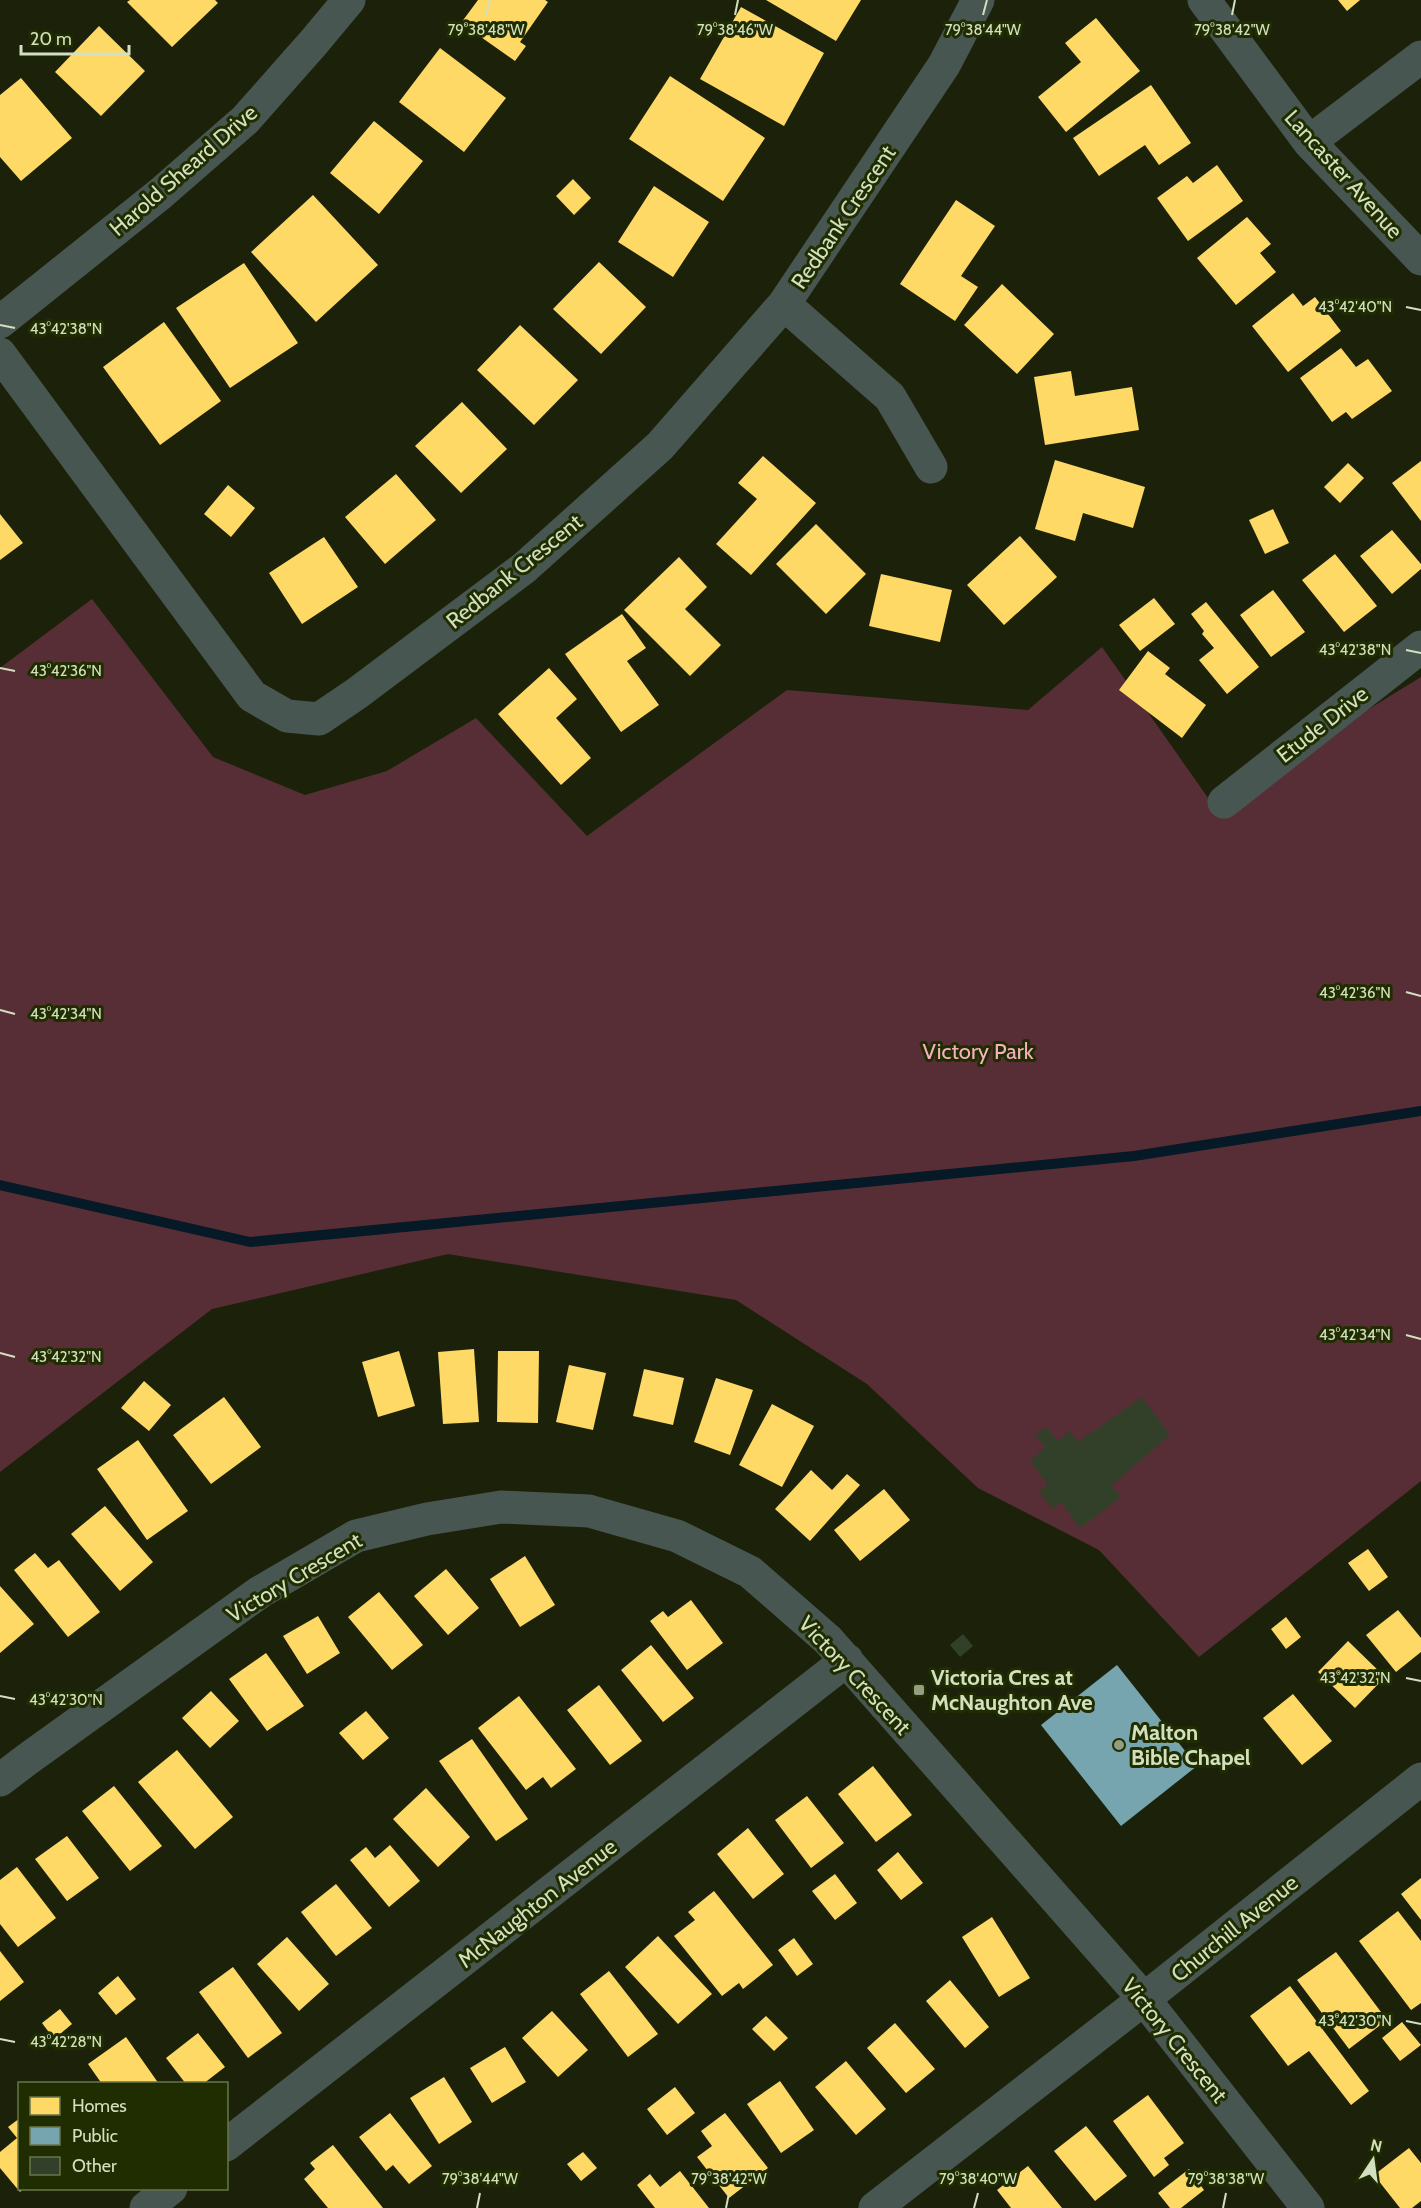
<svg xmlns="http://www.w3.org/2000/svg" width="1421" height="2208" viewBox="0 0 1421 2208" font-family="Cabin,sans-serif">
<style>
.green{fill:#582e36}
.homes{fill:#ffd966}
.public{fill:#76a5af}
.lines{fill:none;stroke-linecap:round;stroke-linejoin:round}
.stream{stroke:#051926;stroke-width:10}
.building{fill:#32402a}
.minor{stroke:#485651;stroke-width:33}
.ticks{fill:none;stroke:#d3e0bf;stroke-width:2}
.poi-dot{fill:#939e80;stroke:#202d00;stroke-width:2}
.labels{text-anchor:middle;stroke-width:6;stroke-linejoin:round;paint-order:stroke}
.street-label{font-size:22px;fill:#d3e0bf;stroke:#202d00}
.park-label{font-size:22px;fill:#f6b0bf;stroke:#202d00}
.poi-label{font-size:22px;font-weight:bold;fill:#d3e0bf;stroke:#202d00;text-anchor:start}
.ticks-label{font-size:15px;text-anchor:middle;fill:#d3e0bf;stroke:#202d00;stroke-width:6;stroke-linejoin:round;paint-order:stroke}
</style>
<rect width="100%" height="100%" fill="#1c220a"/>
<path class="green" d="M92,599L213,757L305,795L387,771L476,718L587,836L787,690L1028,710L1102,647L1213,805L1421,677V1481L1199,1657L1099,1550L978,1488L867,1384L736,1300L448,1254L212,1309L0,1472V668Z"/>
<path class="homes" d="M130,0H215L218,3L172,47L127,2Z
M478,0H545L548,2L520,42L526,46L515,61L461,23Z
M766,0H861L836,41Z
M1338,0H1360L1347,11Z
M741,7L824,53L784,126L700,79Z
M1096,18L1140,71L1066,132L1038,97L1081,62L1065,43Z
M99,26L145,71L101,116L55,72Z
M440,48L506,98L464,152L399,102Z
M670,76L765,138L723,201L629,139Z
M21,78L72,138L21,181L0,157V95Z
M1151,85L1191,143L1159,165L1145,145L1099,176L1073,138Z
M374,121L423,161L379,214L330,173Z
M1217,165L1243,201L1188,241L1157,198L1187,176L1193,183Z
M573,179L591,198L574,215L556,196Z
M654,186L709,222L673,277L618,242Z
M313,195L378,265L316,322L251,252Z
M956,200L995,226L961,276L978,287L955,321L900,284Z
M1247,217L1271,244L1260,253L1276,272L1236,305L1197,258Z
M599,262L646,307L601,354L553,309Z
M244,263L298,343L230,388L176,308Z
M1002,284L1054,334L1017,374L964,325Z
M1293,293L1303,306L1315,297L1341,331L1288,372L1252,326Z
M164,322L221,401L160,445L103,367Z
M520,325L578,380L534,425L477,370Z
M1341,348L1356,367L1368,359L1392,391L1352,419L1346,412L1332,422L1300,378Z
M1071,371L1075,396L1132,387L1139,430L1045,445L1034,377Z
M462,402L507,449L461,493L415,446Z
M763,456L816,503L751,575L716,544L757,499L738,483Z
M1055,460L1145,487L1133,528L1083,513L1075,541L1035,529Z
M1421,461V521L1392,483Z
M1348,463L1364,478L1340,503L1324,487Z
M396,474L436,520L385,564L345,517Z
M228,485L255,508L231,537L204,514Z
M1273,509L1289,543L1265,554L1249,520Z
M0,514L23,543L0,560Z
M816,524L866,574L826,614L776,564Z
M1392,530L1421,564V569L1392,594L1360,556Z
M1020,536L1057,577L1004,625L967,585Z
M324,537L358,587L302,624L269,573Z
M1335,554L1377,606L1344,632L1302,580Z
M679,557L707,587L685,609L721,645L690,676L624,610Z
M881,574L952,590L940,642L869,626Z
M1273,590L1305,632L1271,657L1240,615Z
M1154,598L1175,624L1140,651L1119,625Z
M1206,602L1259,667L1227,694L1199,660L1214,648L1202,634L1204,631L1191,614Z
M622,614L646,648L627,661L659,705L621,732L565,654Z
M1148,651L1170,668L1165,674L1206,705L1182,738L1119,690Z
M549,668L577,699L556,718L591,758L561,785L498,714Z
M474,1349L479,1422L443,1424L438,1352Z
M399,1351L415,1406L378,1417L362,1362Z
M498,1351H539L538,1423L497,1422Z
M569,1365L606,1373L593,1430L556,1422Z
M644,1369L684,1378L673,1425L633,1416Z
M716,1378L753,1390L730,1455L694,1442Z
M144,1381L171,1405L149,1431L121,1408Z
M224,1397L261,1447L211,1484L173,1435Z
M772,1404L814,1426L782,1487L739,1465Z
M138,1440L188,1511L147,1540L97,1469Z
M811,1470L832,1490L847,1474L860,1485L810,1541L775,1509Z
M884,1489L910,1520L860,1561L834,1530Z
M105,1506L153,1562L120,1591L71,1534Z
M1368,1549L1388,1577L1369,1591L1348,1563Z
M35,1553L48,1568L59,1560L100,1612L68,1637L14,1570Z
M525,1556L555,1605L520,1627L490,1579Z
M446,1569L479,1608L448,1635L414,1596Z
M0,1586L34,1624L0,1653Z
M379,1592L423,1645L392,1670L348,1617Z
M691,1600L723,1643L687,1670L650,1621L663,1611L668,1617Z
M1398,1610L1421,1638V1652L1396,1672L1366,1635Z
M318,1616L340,1653L307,1674L283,1636Z
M1286,1617L1301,1637L1286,1649L1271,1629Z
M1348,1641L1385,1677L1355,1708L1318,1672Z
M651,1645L694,1698L663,1722L621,1670Z
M266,1653L304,1706L267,1731L229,1679Z
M599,1685L642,1741L610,1765L567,1710Z
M211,1691L239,1721L210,1748L182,1718Z
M1293,1694L1332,1741L1302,1765L1263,1718Z
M519,1696L576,1769L551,1788L543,1777L526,1790L478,1728Z
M366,1711L389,1738L363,1760L339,1733Z
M472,1739L528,1819L496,1841L439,1761Z
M177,1750L233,1817L195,1849L138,1782Z
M873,1766L912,1815L876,1842L838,1794Z
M114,1786L162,1846L130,1871L82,1811Z
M426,1788L470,1837L438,1867L393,1819Z
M807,1796L844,1843L811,1868L775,1820Z
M748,1828L784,1874L753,1899L717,1854Z
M67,1836L99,1878L67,1901L35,1859Z
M390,1845L420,1881L389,1907L350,1860L366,1847L375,1858Z
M898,1852L923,1883L901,1900L877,1870Z
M17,1867L56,1918L18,1947L0,1924V1880Z
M835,1874L857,1903L835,1920L812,1891Z
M1421,1878V1920L1401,1894Z
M336,1884L372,1928L336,1956L301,1912Z
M714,1891L773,1965L743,1989L739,1983L722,1996L674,1936L695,1920L688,1912Z
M1398,1911L1421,1941V2003L1411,2010L1359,1941Z
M992,1917L1030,1978L999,1997L962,1937Z
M658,1936L712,1994L678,2024L625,1967Z
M287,1937L329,1984L299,2011L257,1964Z
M794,1938L813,1964L797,1976L778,1950Z
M0,1951L24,1982L0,2001Z
M1336,1952L1387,2020L1349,2049L1297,1980Z
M233,1967L282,2033L248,2058L199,1992Z
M609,1971L658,2034L628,2057L580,1994Z
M118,1976L136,1999L116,2015L98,1993Z
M950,1980L989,2027L965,2048L926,2001Z
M1290,1986L1369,2091L1351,2105L1309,2051L1288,2066L1250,2016Z
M60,2009L72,2024L54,2039L42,2023Z
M552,2011L588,2050L558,2077L522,2038Z
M766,2016L788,2038L774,2051L752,2029Z
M1402,2022L1421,2045L1400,2061L1382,2038Z
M895,2023L935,2069L906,2093L867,2048Z
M198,2033L225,2067L203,2084H186L166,2058Z
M126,2037L159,2084H102L88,2064Z
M505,2047L526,2082L492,2103L470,2068Z
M846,2061L886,2109L856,2135L815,2087Z
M444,2077L472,2122L439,2144L410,2098Z
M780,2081L814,2130L781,2153L747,2104Z
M675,2087L695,2113L667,2135L647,2109Z
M1148,2095L1184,2143L1164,2158L1169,2165L1154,2177L1113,2121Z
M390,2113L432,2166L409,2184L393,2165L386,2171L359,2137Z
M725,2113L768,2168L729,2198L697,2157L712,2146L701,2131Z
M20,2118V2188H24L20,2192L0,2168V2152L17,2138L8,2127Z
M1086,2126L1127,2176L1095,2201L1054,2151Z
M333,2145L383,2208H328L304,2179L315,2169L310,2163Z
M1409,2148L1421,2163V2201L1412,2208H1400L1374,2175Z
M583,2152L597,2168L581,2181L567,2164Z
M1028,2166L1062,2208H1011L997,2190Z
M1189,2169L1204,2190L1181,2208H1170L1158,2193Z
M680,2171L709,2208H655L637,2185L650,2174L660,2187Z"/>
<path class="public" d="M1117,1665L1197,1766L1121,1826L1041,1725Z"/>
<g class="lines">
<path class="stream" d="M0,1185L250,1242L1134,1156L1421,1111"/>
</g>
<path class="building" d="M1142,1397L1170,1435L1111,1486L1121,1497L1080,1528L1061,1502L1053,1509L1039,1492L1048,1485L1030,1461L1045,1447L1035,1435L1046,1427L1058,1441L1070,1431L1078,1442Z
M963,1634L973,1646L960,1657L950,1645Z"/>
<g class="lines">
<path class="minor" d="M1204,0L1309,142L1421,259
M1309,142L1421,57
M784,304L890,397L931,467
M0,322L160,194L245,120L314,42L349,0
M0,354L252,696L287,716L319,719L356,694L524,568L660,446L784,304L944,65L978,0
M1224,802L1421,647
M0,1780L29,1758L260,1592L356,1536L427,1519L501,1507L589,1511L677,1536L750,1572L828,1640L1144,1999L1308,2208
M226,2145L847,1660
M146,2208L171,2188
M875,2208L1144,1999L1421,1779"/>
</g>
<path class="ticks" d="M486,15L490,0M735,15L738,0M983,15L987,0M1232,15L1235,0M1406,307L1421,310M0,325L15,328M1406,650L1421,653M0,668L15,671M1406,992L1421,996M0,1010L15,1014M1406,1335L1421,1339M0,1353L15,1357M1406,1678L1421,1681M0,1696L15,1699M1406,2021L1421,2024M0,2039L15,2042M477,2208L480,2193M726,2208L729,2193M974,2208L978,2193M1223,2208L1226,2193"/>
<g class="poi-dot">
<rect x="913" y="1684" width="12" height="12" rx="3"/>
<circle cx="1119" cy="1745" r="6"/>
</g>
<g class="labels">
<g class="street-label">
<text transform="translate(183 170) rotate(-41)" y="8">Harold Sheard Drive</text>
<text transform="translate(1344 174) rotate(48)" y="8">Lancaster Avenue</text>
<text transform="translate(843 217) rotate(-56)" y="8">Redbank Crescent</text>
<text transform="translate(514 571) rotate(-39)" y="8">Redbank Crescent</text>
<text transform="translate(1322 724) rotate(-38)" y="8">Etude Drive</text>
<text transform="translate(294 1577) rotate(-31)" y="8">Victory Crescent</text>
<text transform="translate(855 1675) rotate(47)" y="8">Victory Crescent</text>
<text transform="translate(537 1903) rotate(-38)" y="8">McNaughton Avenue</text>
<text transform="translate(1234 1928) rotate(-39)" y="8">Churchill Avenue</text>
<text transform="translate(1175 2040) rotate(51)" y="8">Victory Crescent</text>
</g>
<g class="park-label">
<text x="978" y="1059">Victory Park</text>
</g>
<g class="poi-label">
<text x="931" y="1685">Victoria Cres at<tspan x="931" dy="25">McNaughton Ave</tspan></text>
<text x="1131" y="1740">Malton<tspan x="1131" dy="25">Bible Chapel</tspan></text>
</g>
</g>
<g class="ticks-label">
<text x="486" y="35">79°38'48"W</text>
<text x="735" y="35">79°38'46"W</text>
<text x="983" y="35">79°38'44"W</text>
<text x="1232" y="35">79°38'42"W</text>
<text x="1355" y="312">43°42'40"N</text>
<text x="66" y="334">43°42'38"N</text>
<text x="1355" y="655">43°42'38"N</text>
<text x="66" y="676">43°42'36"N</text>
<text x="1355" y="998">43°42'36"N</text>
<text x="66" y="1019">43°42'34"N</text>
<text x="1355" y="1340">43°42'34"N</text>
<text x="66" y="1362">43°42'32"N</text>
<text x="1355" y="1683">43°42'32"N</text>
<text x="66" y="1705">43°42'30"N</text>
<text x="1355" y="2026">43°42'30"N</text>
<text x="66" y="2047">43°42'28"N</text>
<text x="480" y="2184">79°38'44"W</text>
<text x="729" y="2184">79°38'42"W</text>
<text x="978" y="2184">79°38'40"W</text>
<text x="1226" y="2184">79°38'38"W</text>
</g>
<rect x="18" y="2082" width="210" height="108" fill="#202d00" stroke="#68754c" stroke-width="1.5"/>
<rect x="30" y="2097" width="30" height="18" fill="#ffd966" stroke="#68754c" stroke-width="1.5"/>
<text x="72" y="2112" font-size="18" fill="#d3e0bf">Homes</text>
<rect x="30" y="2127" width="30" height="18" fill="#76a5af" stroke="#68754c" stroke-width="1.5"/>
<text x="72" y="2142" font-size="18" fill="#d3e0bf">Public</text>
<rect x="30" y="2157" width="30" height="18" fill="#32402a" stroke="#68754c" stroke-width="1.5"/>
<text x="72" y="2172" font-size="18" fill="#d3e0bf">Other</text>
<g transform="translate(1373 2160) rotate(13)" stroke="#202d00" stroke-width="4.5" paint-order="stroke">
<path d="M0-4.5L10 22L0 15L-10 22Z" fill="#d3e0bf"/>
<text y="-9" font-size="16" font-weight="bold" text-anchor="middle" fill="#d3e0bf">N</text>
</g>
<path d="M21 45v9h108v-9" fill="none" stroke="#d3e0bf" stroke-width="3"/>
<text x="30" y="45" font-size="18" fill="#d3e0bf" stroke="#202d00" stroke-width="4.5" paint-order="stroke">20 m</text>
</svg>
